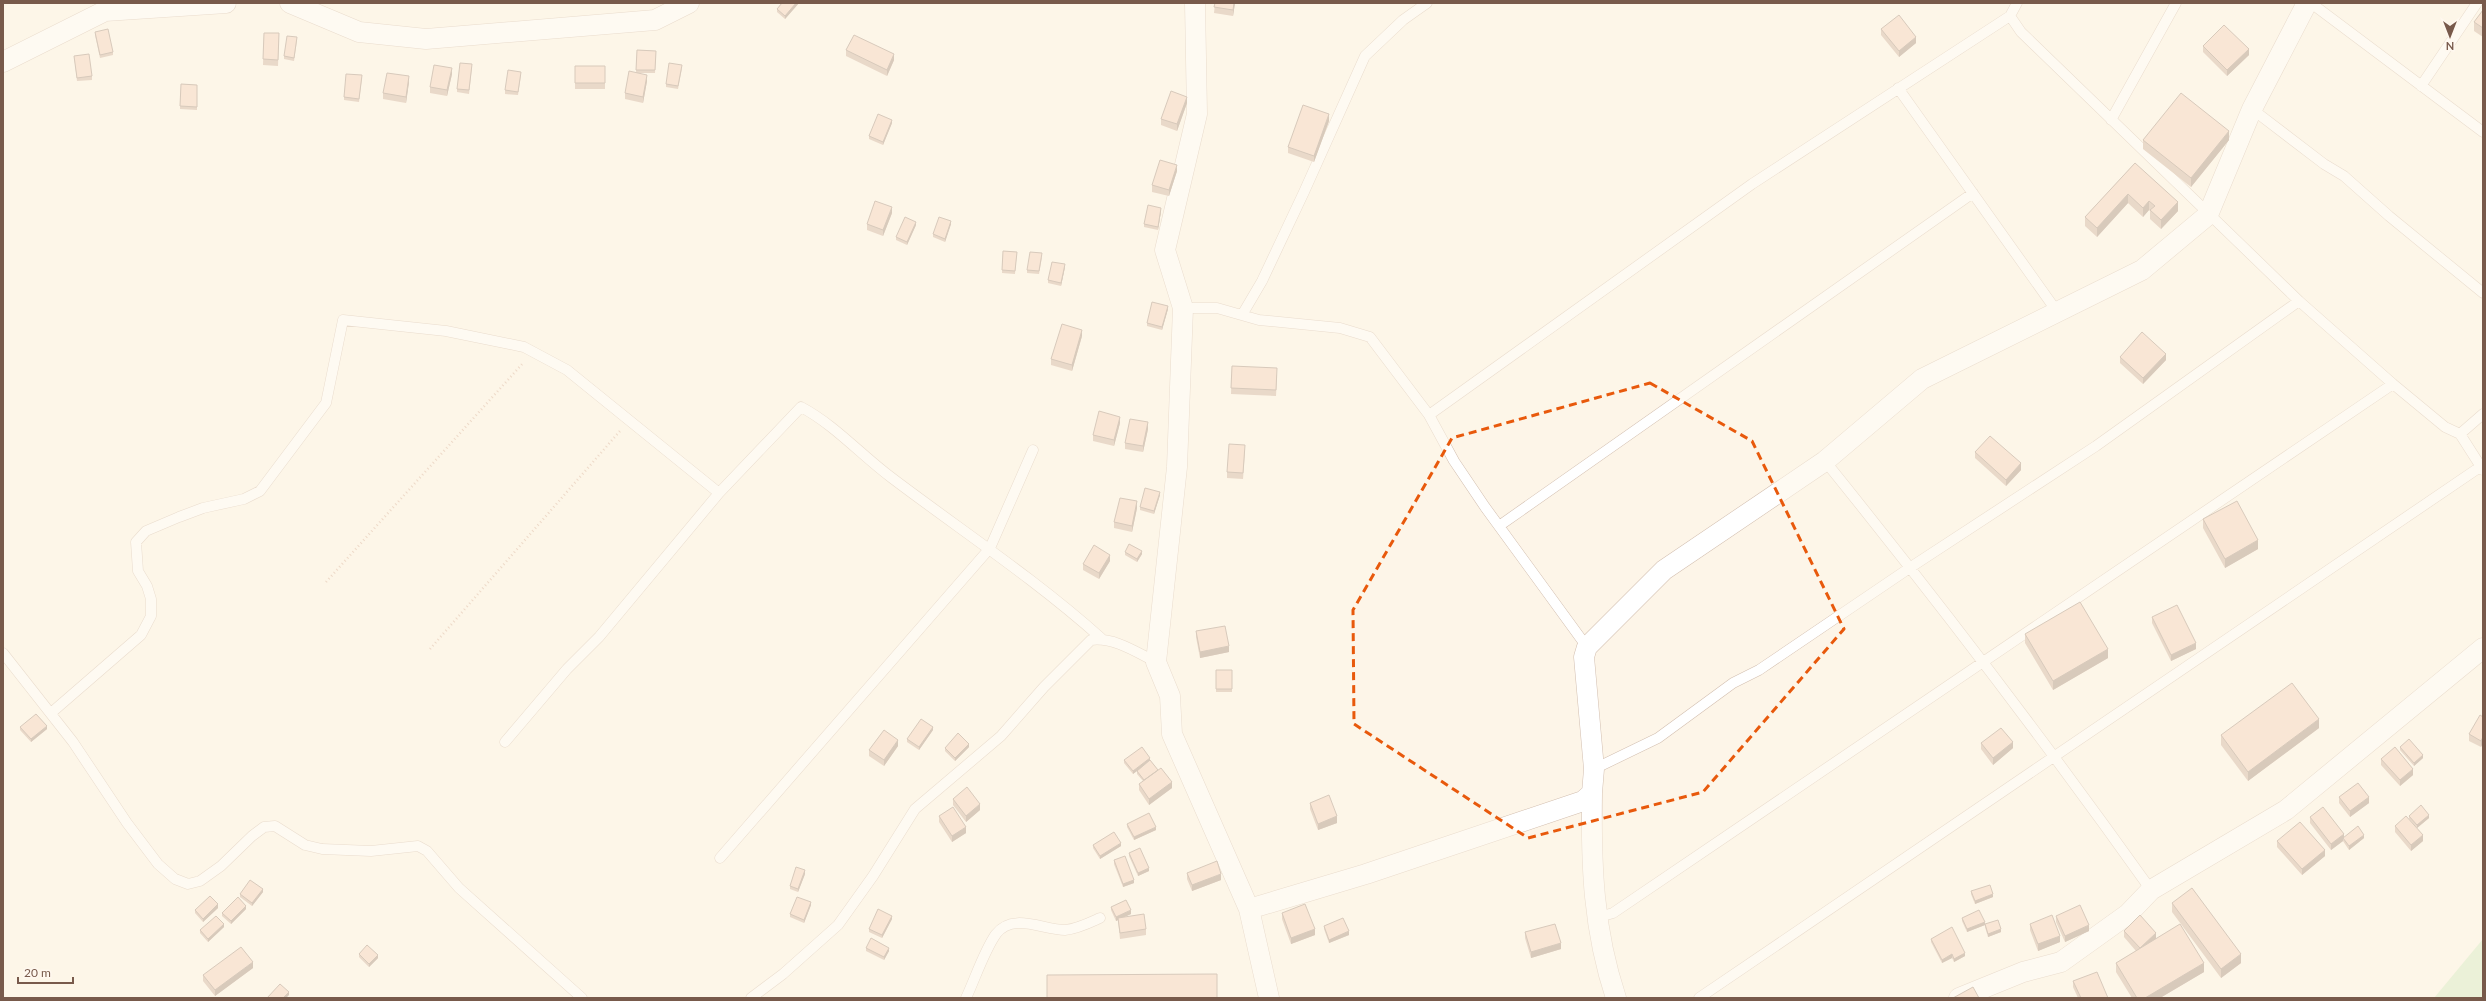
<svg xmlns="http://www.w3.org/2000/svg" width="2486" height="1001" viewBox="0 0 2486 1001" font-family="Lato,sans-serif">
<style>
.green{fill:#d5ecc5}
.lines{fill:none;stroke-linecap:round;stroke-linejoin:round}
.service-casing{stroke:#d2beaf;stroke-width:11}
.minor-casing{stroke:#d2beaf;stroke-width:21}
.path{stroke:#d9b6a1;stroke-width:2.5;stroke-dasharray:1 3;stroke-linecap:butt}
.service{stroke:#fff;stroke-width:10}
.minor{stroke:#fff;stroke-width:20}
.wall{fill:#d1b5a4}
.shaded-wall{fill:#aa9486}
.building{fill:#f3d3bf;stroke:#aa9486}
.marked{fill:none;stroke:#e8590c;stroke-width:3;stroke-dasharray:8 5;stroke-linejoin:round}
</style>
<rect width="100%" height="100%" fill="#fdf5e8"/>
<path class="green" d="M2483,939V998H2434Z"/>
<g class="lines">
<g class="service-casing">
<path id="service" d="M2311,3L2483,132
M2010,16L2021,32L2299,301L2393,384L2445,427L2460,434L2483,470
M2421,86L2477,3
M1898,88L2058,313
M2252,109L2324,164L2344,176L2389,216L2483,293
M2111,120L2176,3
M1183,308H1217L1259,320L1340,328L1370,337L1429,415L1454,461L1485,507L1587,647
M1242,315L1262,281L1304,192L1365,56L1403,20L1427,3
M1429,415L1752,184L2010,16L2017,3
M2460,434L2483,414
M1825,461C1938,601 2047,744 2151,890
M1499,526L1973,193
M3,653L73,742L127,823L158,864L175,879L188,884L200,881L221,866L252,836L264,827L275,826L305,845L322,849L371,851L418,846L427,851L459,888L582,998
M51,713L141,635L151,616V599L147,586L138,571L136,542L146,531L179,517L203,508L244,499L260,491L326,403L343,320L446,331L524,347L567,370L719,493L801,407C835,425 861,455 892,478C962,531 1035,579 1101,638
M505,742L567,669L599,637L719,493
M1594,769L1658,738L1733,683L1759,670L1911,567L2096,446L2299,301
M720,858L990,548L1033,450
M1596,918L1613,913L2393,384
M751,998L783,974L838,925L873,876L915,809L1001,736L1044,687L1091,640C1114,637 1136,652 1156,662
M966,998C975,979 984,951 996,934C1013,912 1043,930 1065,930C1077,929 1089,923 1100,918
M1699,998L2480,467"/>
</g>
<g class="minor-casing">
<path id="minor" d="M290,3L359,32L426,39L655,20L689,3
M1195,3L1197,114L1165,250L1183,308L1177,467L1156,662L1170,696L1172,734L1249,909L1269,998
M3,62L105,11L226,3
M1592,793C1591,865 1593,929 1616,998
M1249,909L1366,874L1583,801L1592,793L1594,769L1584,657L1587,647L1664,570L1825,461L1922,379L2142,270L2208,215L2252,109L2307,3
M1959,998L2023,972L2061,962L2128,914L2151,890L2286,810L2483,648"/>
</g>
<path class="path" d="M326,582L524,362
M430,649L620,431"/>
<use href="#service" class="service"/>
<use href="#minor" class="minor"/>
</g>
<path class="wall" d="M782,3H799L785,19L777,12V9Z
M1215,3H1235L1233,16L1214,13Z
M2483,10V37L2474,31V22Z
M1881,29L1916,43L1899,57L1881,35Z
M95,32L113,52V55L100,58L95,35Z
M264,33H279L278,66L263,65Z
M297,40L294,61L284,59V56Z
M2203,46L2249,55L2227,76L2203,52Z
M637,50L656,51L655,73H636Z
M846,50L894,60L887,76L846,56Z
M74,56L92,76V80L77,81Z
M575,66H605V89H575Z
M472,67L469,94L457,92V89Z
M682,68L678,89L666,87V84Z
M452,74L447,96L430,93V87Z
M521,75L518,95L505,94V90Z
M362,78L359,102L344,100V97Z
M647,81L643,103L625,99V93Z
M409,82L406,103L383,99V93Z
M181,84L197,85V110L180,109Z
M1187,103L1177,131L1161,125V119Z
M1329,121L1314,162L1288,153V147Z
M892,123L883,145L869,139V136Z
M2143,140H2229L2191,187L2143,149Z
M2135,163L2178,211L2161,229L2150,219V211L2149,210L2143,217L2128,203L2097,237L2085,226V217Z
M1177,171L1169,196L1152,192V185Z
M1161,211L1158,230L1144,227V224Z
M892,213L883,236L867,230V224Z
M951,224L945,242L933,237V234Z
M916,225L907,245L896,240V237Z
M1003,251L1017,252L1015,274L1002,273Z
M1042,257L1039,274L1027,273V270Z
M1065,267L1061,286L1048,283V280Z
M1168,309L1162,330L1147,326V323Z
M1082,336L1072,371L1051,365V359Z
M2120,357L2166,360L2143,384L2120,363Z
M1232,366L1277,375L1276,396L1231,394Z
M1120,423L1114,446L1093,441V435Z
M1148,429L1143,452L1125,449V443Z
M1245,451L1243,479L1227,478V472Z
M1975,452L2021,470L2006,486L1975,458Z
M1160,495L1154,514L1140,510V507Z
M1137,508L1132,532L1114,528V522Z
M2203,519L2258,549L2225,568L2203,528Z
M1125,552L1142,554L1137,562L1125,555Z
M1110,561L1099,579L1083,570V564Z
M2152,617L2196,649L2171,661L2152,623Z
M1196,631L1229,652L1200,658L1196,637Z
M2025,634L2108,658L2053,690L2025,643Z
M1216,670H1232V692H1216Z
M2483,717V743L2481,747L2469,741V734Z
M20,727L47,729L31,742L20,730Z
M2319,728L2248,781L2221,745V735Z
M933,730L919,750L907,742V739Z
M1981,743L2013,748L1993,765L1981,749Z
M898,746L884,766L869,756V750Z
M969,747L955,761L945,751V748Z
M2400,747L2423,758L2414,766L2400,750Z
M2381,759L2413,775L2400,786L2381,765Z
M1124,760H1150L1172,788L1149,805L1139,790V784L1143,781L1137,774V771L1133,774L1124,763Z
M2339,797L2369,803L2350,817L2339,803Z
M953,799L980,810L966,822L953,805Z
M1310,803L1337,823L1318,830L1310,809Z
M939,816L966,833L952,842L939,822Z
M2409,816L2429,818L2417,828L2409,819Z
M2310,817L2344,838H2364L2349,850L2343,841L2331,850L2310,823Z
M1127,824L1156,830L1134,840L1127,827Z
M2395,826L2423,841L2411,851L2395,832Z
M2277,841L2325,856L2302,875L2277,847Z
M1093,845L1121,846L1100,859L1093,848Z
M1129,853L1149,871L1138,876L1129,856Z
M1114,860L1134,883L1123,887L1114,864Z
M1187,873L1221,880L1192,891L1187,879Z
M805,874L798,892L790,889V886Z
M1971,891L1993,897L1975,904L1971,894Z
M263,892L252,906L240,897V894Z
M2172,903L2241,963L2221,978L2172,912Z
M811,905L804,923L790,917V914Z
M1111,907L1131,914L1124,917L1146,929V935L1120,939L1118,920L1116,921L1111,910Z
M218,908L203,922L195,913V910Z
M246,909L231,924L222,916V913Z
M1282,913L1315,935L1291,944L1282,919Z
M2056,916L2089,931L2065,942L2056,922Z
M1962,918L1985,925L1967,932L1962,921Z
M892,919L882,938L869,932V929Z
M1985,924L2001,932L1988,937L1985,927Z
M2030,924L2060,942L2038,951L2030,930Z
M1324,926L1349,935L1329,943L1324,929Z
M224,927L208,942L200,933V930Z
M2124,931L2156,939L2204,972L2160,998H2132L2116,972V963L2136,951L2124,937Z
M1525,932L1561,949L1531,958L1525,938Z
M1931,939L1965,956L1954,962L1952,958L1942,963L1931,942Z
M866,948L889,951L884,960L866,951Z
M359,954L378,958L369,967L359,957Z
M253,968L215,996L203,981V975Z
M2073,981L2108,998H2078L2073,987Z"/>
<path class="shaded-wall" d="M796,3H799L785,19V16Z
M1234,3H1235L1233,16V10Z
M1916,37V43L1899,57V51Z
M2249,49V55L2227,76V70Z
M894,54V60L887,76V70Z
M452,68V74L447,96V90Z
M647,75V81L643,103V97Z
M409,76V82L406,103V97Z
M1187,97V103L1177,131V124Z
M1329,114V121L1314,162V156Z
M892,120V123L883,145V142Z
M2229,131V140L2191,187V178Z
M1177,165V171L1169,196V190Z
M2128,194V203L2097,237V228Z
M2149,201V210L2143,217V208Z
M2178,202V211L2161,229V220Z
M892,207V213L883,236V230Z
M1161,208V211L1158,230V227Z
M951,221V224L945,242V239Z
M916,222V225L907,245V242Z
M1065,264V267L1061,286V283Z
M1168,306V309L1162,330V327Z
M1082,330V336L1072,371V365Z
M2166,354V360L2143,384V378Z
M1120,417V423L1114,446V440Z
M1148,422V429L1143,452V446Z
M2021,463V470L2006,486V480Z
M1160,492V495L1154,514V511Z
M1137,501V508L1132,532V526Z
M2258,540V549L2225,568V559Z
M1142,551V554L1137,562V559Z
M1110,555V561L1099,579V573Z
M2196,643V649L2171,661V655Z
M1229,646V652L1200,658V652Z
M2108,649V658L2053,690V681Z
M2319,719V728L2248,781V772Z
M47,726V729L31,742V739Z
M933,727V730L919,750V747Z
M2483,737V743L2481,747V741Z
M898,740V746L884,766V760Z
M2013,742V748L1993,765V758Z
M969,744V747L955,761V758Z
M2423,755V758L2414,766V763Z
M1150,758V761L1133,774V771Z
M2413,769V775L2400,786V780Z
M1172,782V788L1149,805V799Z
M2369,797V803L2350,817V811Z
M980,804V810L966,822V816Z
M2429,815V818L2417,828V825Z
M1337,816V823L1318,830V824Z
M966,827V833L952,842V836Z
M1156,827V830L1134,840V837Z
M2344,834V839L2343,838V841L2331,850V844Z
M2364,835V838L2349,850V846Z
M2423,835V841L2411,851V845Z
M1121,843V846L1100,859V856Z
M2325,850V856L2302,875V869Z
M1149,868V871L1138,876V873Z
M805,870V874L798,892V889Z
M1221,874V880L1192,891V885Z
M1134,880V883L1123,887V884Z
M263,889V892L252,906V903Z
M1993,894V897L1975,904V901Z
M811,902V905L804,923V920Z
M218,904V908L203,922V919Z
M246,906V909L231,924V921Z
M1131,910V914L1116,921V917Z
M892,916V919L882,938V935Z
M1985,922V925L1967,932V929Z
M224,924V927L208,942V939Z
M2089,925V931L2065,942V936Z
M1315,929V935L1291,944V938Z
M2001,929V932L1988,937V934Z
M1349,931V935L1329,943V940Z
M2156,933V939L2140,948Z
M2060,936V942L2038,951V944Z
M1561,943V949L1531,958V952Z
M889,948V951L884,960V957Z
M1965,953V956L1954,962V959Z
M1952,954V958L1942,963V960Z
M2241,954V963L2221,978V969Z
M378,955V958L369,967V964Z
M253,962V968L215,996V990Z
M2204,963V972L2160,998H2145Z
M289,992V995L286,998H283Z"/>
<path class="building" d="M782,3H796L785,16L777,9Z
M1215,3H1234L1233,10L1214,7Z
M2483,10V28L2474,22Z
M1899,15L1916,37L1899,51L1881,29Z
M2224,25L2249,49L2227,70L2203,46Z
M108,29L113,52L100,55L95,32Z
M264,33H279L278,60L263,59Z
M854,35L894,54L887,70L846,50Z
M287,36L297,37L294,58L284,56Z
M637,50L656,51L655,70H636Z
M89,54L92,76L77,78L74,56Z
M460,63L472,64L469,90L457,89Z
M669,63L682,65L678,86L666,84Z
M434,65L452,68L447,90L430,87Z
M575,66H605V83H575Z
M508,70L521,72L518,92L505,90Z
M629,71L647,75L643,97L625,93Z
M387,73L409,76L406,97L383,93Z
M346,74L362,75L359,99L344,97Z
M181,84L197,85V107L180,106Z
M1171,91L1187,97L1177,124L1161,119Z
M2181,93L2229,131L2191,178L2143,140Z
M1303,105L1329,114L1314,156L1288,147Z
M878,114L892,120L883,142L869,136Z
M1160,160L1177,165L1169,190L1152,185Z
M2135,163L2178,202L2161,220L2150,210L2155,206L2149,201L2143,208L2128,194L2097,228L2085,217Z
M875,201L892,207L883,230L867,224Z
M1148,205L1161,208L1158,227L1144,224Z
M905,217L916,222L907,242L896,237Z
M939,217L951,221L945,239L933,234Z
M1003,251L1017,252L1015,271L1002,270Z
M1030,252L1042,253L1039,271L1027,270Z
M1052,262L1065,264L1061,283L1048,280Z
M1152,302L1168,306L1162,327L1147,323Z
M1062,324L1082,330L1072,365L1051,359Z
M2142,332L2166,354L2143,378L2120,357Z
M1232,366L1277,368L1276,390L1231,388Z
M1099,411L1120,417L1114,440L1093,435Z
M1130,419L1148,422L1143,446L1125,443Z
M1990,436L2021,463L2006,480L1975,452Z
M1229,444L1245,445L1243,473L1227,472Z
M1145,488L1160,492L1154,511L1140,507Z
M1120,498L1137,501L1132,526L1114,522Z
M2237,501L2258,540L2225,559L2203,519Z
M1129,544L1142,551L1137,559L1125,552Z
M1094,545L1110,555L1099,573L1083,564Z
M2080,602L2108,649L2053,681L2025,634Z
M2177,605L2196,643L2171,655L2152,617Z
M1225,626L1229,646L1200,652L1196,631Z
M1216,670H1232V689H1216Z
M2292,683L2319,719L2248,772L2221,735Z
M36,714L47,726L31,739L20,727Z
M2480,715L2483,717V737L2481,741L2469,734Z
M921,719L933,727L919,747L907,739Z
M2001,728L2013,742L1993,758L1981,743Z
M884,730L898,740L884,760L869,750Z
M958,733L969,744L955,758L945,748Z
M2409,739L2423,755L2414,763L2400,747Z
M1142,747L1150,758L1133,771L1124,760Z
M2395,747L2413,769L2400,780L2381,759Z
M1150,760L1158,770L1144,780L1137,771Z
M1161,768L1172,782L1149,799L1139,784Z
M2358,783L2369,797L2350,811L2339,797Z
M967,787L980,804L966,816L953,799Z
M1329,795L1337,816L1318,824L1310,803Z
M2421,805L2429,815L2417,825L2409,816Z
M953,807L966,827L952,836L939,816Z
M2323,807L2344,834L2331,844L2310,817Z
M1149,813L1156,827L1134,837L1127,824Z
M2406,816L2423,835L2411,845L2395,826Z
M2300,822L2325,850L2302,869L2277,841Z
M2358,826L2364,835L2349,846L2343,838Z
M1114,832L1121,843L1100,856L1093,845Z
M1140,848L1149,868L1138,873L1129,853Z
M1125,856L1134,880L1123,884L1114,860Z
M1217,861L1221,874L1192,885L1187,873Z
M796,867L805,870L798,889L790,886Z
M250,880L263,889L252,903L240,894Z
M1990,885L1993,894L1975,901L1971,891Z
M2192,888L2241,954L2221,969L2172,903Z
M210,896L218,904L203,919L195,910Z
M238,897L246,906L231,921L222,913Z
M797,897L811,902L804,920L790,914Z
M1126,900L1131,910L1116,917L1111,907Z
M1305,904L1315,929L1291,938L1282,913Z
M2080,905L2089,925L2065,936L2056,916Z
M878,909L892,916L882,935L869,929Z
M1979,910L1985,922L1967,929L1962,918Z
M1144,914L1146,929L1120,933L1118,918Z
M2052,915L2060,936L2038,944L2030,924Z
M2140,915L2156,933L2140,948L2124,931Z
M216,916L224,924L208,939L200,930Z
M1343,918L1349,931L1329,940L1324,926Z
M1998,920L2001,929L1988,934L1985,924Z
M1555,924L1561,943L1531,952L1525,932Z
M2180,924L2204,963L2145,998H2137L2116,963Z
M1952,927L1965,953L1954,959L1952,954L1942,960L1931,939Z
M871,938L889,948L884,957L866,948Z
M367,945L378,955L369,964L359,954Z
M241,947L253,962L215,990L203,975Z
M2097,972L2108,998H2081L2073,981Z
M1217,974V998H1047V975Z
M280,984L289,992L283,998H267Z
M1973,987L1979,998H1953Z"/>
<path d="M0 0H2486V1001H0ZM1650,383L1752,441L1844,629L1703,792L1528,838L1354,724L1353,610L1452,438Z" fill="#fdf5e8" fill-opacity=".55" fill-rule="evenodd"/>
<path class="marked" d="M1650,383L1752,441L1844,629L1703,792L1528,838L1354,724L1353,610L1452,438Z"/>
<rect width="2486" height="1001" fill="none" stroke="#785a4b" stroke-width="8"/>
<g transform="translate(2450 36) rotate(180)" stroke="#fff8ef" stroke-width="3" paint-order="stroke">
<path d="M0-3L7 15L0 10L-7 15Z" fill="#785a4b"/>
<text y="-6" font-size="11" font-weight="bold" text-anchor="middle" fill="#785a4b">N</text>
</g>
<path d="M18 977v6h55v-6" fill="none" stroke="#785a4b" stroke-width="2"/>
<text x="24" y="977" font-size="12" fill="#785a4b" stroke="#fff8ef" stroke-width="3" paint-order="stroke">20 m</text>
</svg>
